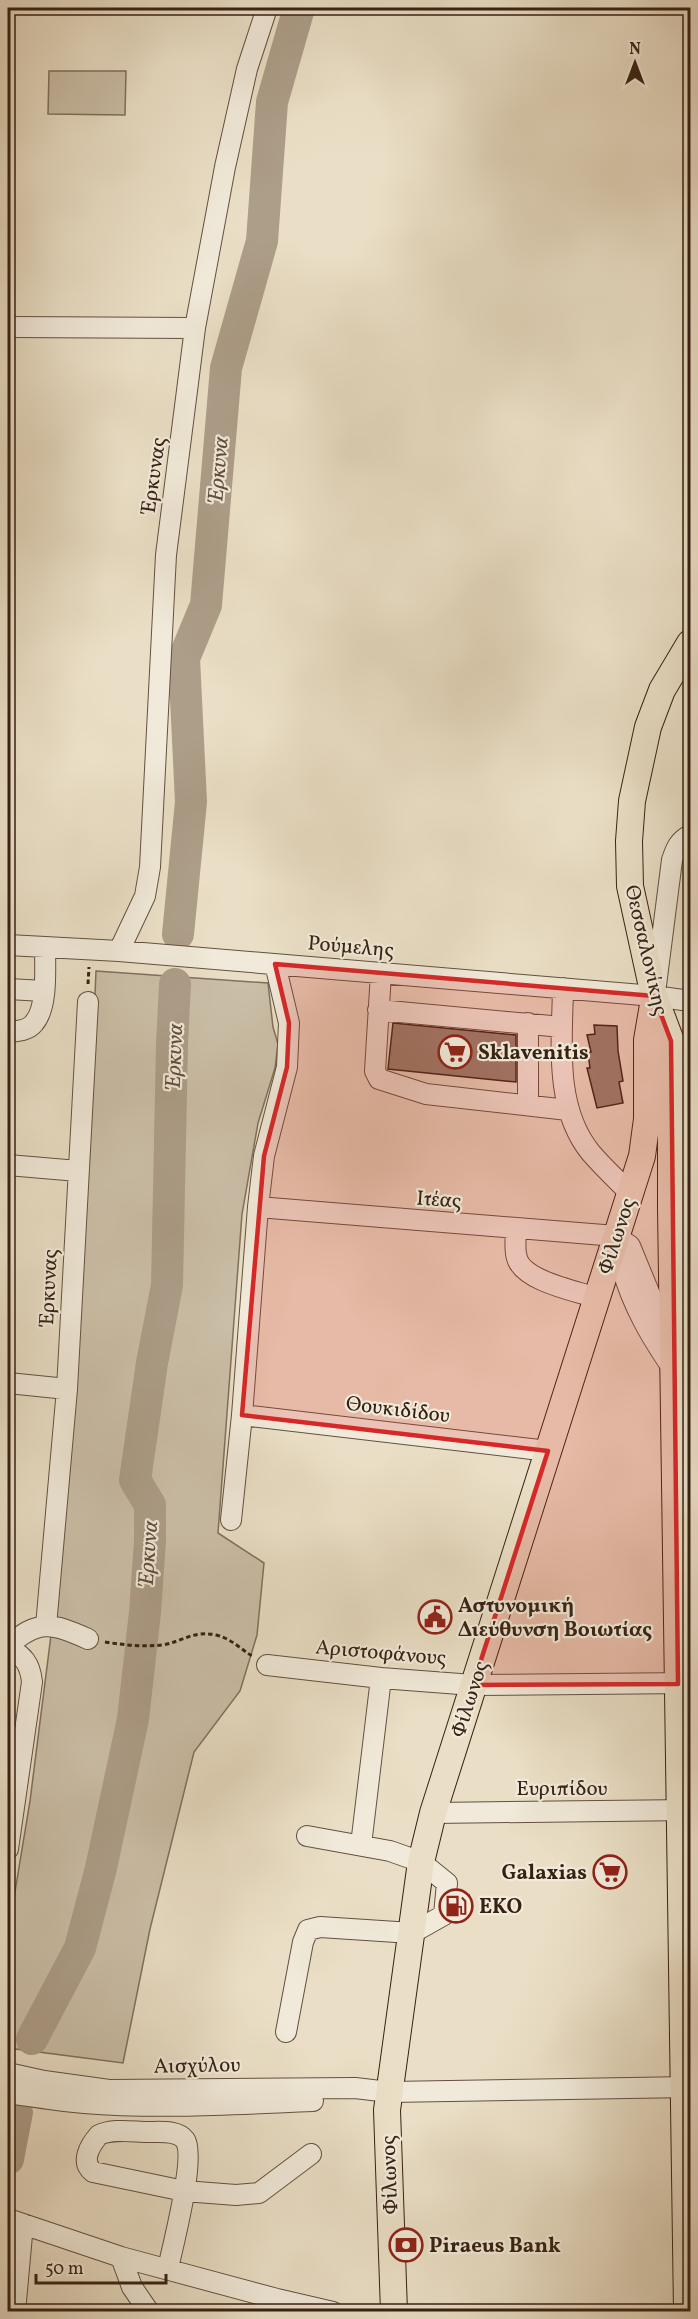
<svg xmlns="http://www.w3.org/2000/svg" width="698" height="2319" viewBox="0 0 698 2319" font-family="Vollkorn,serif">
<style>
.green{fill:#cbbfa8;stroke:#80705e;stroke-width:1.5}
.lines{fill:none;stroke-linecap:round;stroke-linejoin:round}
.river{stroke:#ad9e89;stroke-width:32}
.building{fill:#948470;stroke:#362113;stroke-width:1.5}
.minor-casing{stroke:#635040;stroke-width:22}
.major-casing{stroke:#362113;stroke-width:28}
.path{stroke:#362113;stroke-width:3;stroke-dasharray:4.5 3;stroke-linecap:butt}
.minor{stroke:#f1eada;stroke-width:20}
.major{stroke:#eadfc6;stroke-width:26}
.marked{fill:#d62828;fill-opacity:0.2;stroke:#d62828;stroke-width:4.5;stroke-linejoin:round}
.labels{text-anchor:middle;stroke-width:4.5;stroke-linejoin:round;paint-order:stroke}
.street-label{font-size:21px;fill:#362113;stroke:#f1eada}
.poi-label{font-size:21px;font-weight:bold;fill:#362113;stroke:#f1eada;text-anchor:start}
.water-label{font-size:22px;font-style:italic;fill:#604d3c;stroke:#f1eada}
</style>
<rect width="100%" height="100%" fill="#eadfc6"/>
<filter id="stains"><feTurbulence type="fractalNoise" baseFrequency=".00333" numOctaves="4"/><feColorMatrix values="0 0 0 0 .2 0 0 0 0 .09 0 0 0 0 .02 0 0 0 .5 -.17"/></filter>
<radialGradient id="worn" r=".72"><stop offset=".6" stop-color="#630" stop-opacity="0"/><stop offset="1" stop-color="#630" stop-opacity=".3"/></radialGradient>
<path class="green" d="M49,71H126L125,115L48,114Z
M96,971L268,983L273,1027L278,1044L275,1068L258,1123L242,1214L218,1533L264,1563L257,1635L240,1691L194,1752L150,1929L123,2063L8,2048V1934L30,1801L60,1564L87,1185Z"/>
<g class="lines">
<path class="river" d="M178,934L191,802L184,658L206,605L226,368L262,241L272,102L299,8
M32,2039L80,1948L101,1868L133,1719L145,1612L150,1541V1505L135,1480L152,1363L167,1285L172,1044L175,984
M8,2159L17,2112"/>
</g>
<path class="building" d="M393,1023L516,1035V1082L388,1069Z
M594,1025L617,1026L618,1051L623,1081L619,1082L623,1103L597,1108L587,1068H590L588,1053L591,1052L587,1035L595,1034Z
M458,1895H469L470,1915H456Z"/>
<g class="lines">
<g class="minor-casing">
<path id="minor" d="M8,327L195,328
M8,945L119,951L654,996L690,1001
M119,951L145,896L150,867L166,555L195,328L225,167L247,69L267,8
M381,973L375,1071L379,1079L426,1094L568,1110
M656,985L672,860C676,848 679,841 690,835
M563,988C562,1043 554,1108 591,1153C603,1167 617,1180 630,1193
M8,989L44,991
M378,1010L562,1027
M8,1032C17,1031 28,1031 34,1023C48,1007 45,968 45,948
M528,1105V1023
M8,1165L78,1171
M258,1207L616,1236L630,1246L651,1297L690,1360
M671,1207L690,1206
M516,1229C516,1238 514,1249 517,1258C523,1281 576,1291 597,1298
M617,1240C623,1297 657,1348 690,1393
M8,1383L67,1389
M242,1415L548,1451
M231,1520L242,1415L258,1207L264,1156L287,1067L289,1023L275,964
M46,1626L67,1389L88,1002
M8,1646C23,1657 30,1662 32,1682L8,1849
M8,1646C38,1619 52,1623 88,1639
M267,1665L381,1678L473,1685L690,1683
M433,1813L690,1810
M361,1845L381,1678
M286,2032L303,1942L308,1930L320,1927L412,1933L444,1915L447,1883L421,1862L390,1851L307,1836
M8,2073L44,2081L109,2090L355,2088L389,2092L690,2087
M8,2093C33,2097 59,2101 84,2103C160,2109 237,2104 313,2101
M8,2219L121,2257L277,2299L333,2312
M121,2257L132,2287L149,2312
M168,2268C173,2246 196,2156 185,2140C178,2130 160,2132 149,2132C134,2132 113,2128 99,2135C90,2145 80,2162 93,2172L184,2191L236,2195L259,2193L311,2154
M15,2312L23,2224"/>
</g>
<g class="major-casing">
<path id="major" d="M394,2312L387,2110L421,1862L433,1813L642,1156L647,1119V1040L654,999
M687,2312L671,1207V1041L654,996L630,886L629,841L632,801L648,727L662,690L690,643"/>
</g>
<path class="path" d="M88,984L89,967
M105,1642C124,1645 143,1647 162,1645C182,1642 193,1630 216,1635C230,1638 241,1649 252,1656"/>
<use href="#minor" class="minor"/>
<use href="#major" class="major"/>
</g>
<path class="marked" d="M275,964L654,996L671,1041L678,1684L473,1685L548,1451L242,1415L264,1156L287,1067L289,1023Z"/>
<defs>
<g id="supermarket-ring" transform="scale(1.725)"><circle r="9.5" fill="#f1eada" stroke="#8f2418" stroke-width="1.5"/><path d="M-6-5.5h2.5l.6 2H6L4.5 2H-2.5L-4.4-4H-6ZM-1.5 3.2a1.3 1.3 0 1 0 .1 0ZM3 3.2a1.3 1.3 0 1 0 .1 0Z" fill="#8f2418"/></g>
<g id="civic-ring" transform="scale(1.725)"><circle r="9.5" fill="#f1eada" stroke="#8f2418" stroke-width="1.5"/><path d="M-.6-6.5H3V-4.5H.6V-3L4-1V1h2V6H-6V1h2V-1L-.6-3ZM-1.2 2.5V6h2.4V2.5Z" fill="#8f2418"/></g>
<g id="fuel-ring" transform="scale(1.725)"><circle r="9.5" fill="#f1eada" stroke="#8f2418" stroke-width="1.5"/><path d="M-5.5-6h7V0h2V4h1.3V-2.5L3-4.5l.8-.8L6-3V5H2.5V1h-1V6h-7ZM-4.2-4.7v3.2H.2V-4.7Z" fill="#8f2418"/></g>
<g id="bank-ring" transform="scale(1.725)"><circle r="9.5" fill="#f1eada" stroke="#8f2418" stroke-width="1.5"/><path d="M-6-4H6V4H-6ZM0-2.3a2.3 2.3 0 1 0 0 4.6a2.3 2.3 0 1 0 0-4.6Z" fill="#8f2418"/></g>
</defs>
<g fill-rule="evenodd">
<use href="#supermarket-ring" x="455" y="1052"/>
<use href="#civic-ring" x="435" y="1617"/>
<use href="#supermarket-ring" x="610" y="1872"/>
<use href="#fuel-ring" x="456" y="1906"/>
<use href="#bank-ring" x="406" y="2245"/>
</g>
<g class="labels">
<g class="street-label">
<text transform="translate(153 475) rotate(-82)" y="7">Έρκυνας</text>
<text transform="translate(351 946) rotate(5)" y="7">Ρούμελης</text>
<text transform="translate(647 950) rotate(77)" y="7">Θεσσαλονίκης</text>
<text transform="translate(439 1199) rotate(4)" y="7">Ιτέας</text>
<text transform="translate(616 1236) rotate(-72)" y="7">Φίλωνος</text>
<text transform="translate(48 1287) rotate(-87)" y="7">Έρκυνας</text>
<text transform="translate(398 1409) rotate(7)" y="7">Θουκιδίδου</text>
<text transform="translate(381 1652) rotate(5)" y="7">Αριστοφάνους</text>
<text transform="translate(469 1699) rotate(-72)" y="7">Φίλωνος</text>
<text x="562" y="1795">Ευριπίδου</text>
<text transform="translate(197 2065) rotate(-1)" y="7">Αισχύλου</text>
<text transform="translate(389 2175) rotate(-92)" y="7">Φίλωνος</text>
</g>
<g class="poi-label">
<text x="478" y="1059">Sklavenitis</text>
<text x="458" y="1612">Αστυνομική<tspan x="458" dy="24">Διεύθυνση Βοιωτίας</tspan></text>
<text x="587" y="1879" text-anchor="end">Galaxias</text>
<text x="479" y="1913">EKO</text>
<text x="429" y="2252">Piraeus Bank</text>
</g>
<g class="water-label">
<text transform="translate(217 469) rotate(-85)" y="8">Έρκυνα</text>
<text transform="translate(173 1056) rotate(-88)" y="8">Έρκυνα</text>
<text transform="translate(147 1553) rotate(-86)" y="8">Έρκυνα</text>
</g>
</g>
<rect width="698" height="2319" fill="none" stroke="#eadfc6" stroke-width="30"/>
<rect x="9" y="9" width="680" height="2301" fill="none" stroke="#362113" stroke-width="3"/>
<rect x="15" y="15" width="668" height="2289" fill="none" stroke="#362113" stroke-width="1.5"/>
<g transform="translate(635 63)" stroke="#f1eada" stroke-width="4.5" paint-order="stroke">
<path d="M0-4.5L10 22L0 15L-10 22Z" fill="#362113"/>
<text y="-9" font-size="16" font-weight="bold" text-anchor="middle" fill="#362113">N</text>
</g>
<path d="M36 2274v9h130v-9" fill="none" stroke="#362113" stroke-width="3"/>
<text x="45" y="2274" font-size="18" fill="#362113" stroke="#f1eada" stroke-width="4.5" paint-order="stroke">50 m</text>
<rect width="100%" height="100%" filter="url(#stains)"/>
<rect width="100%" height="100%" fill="url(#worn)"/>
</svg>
